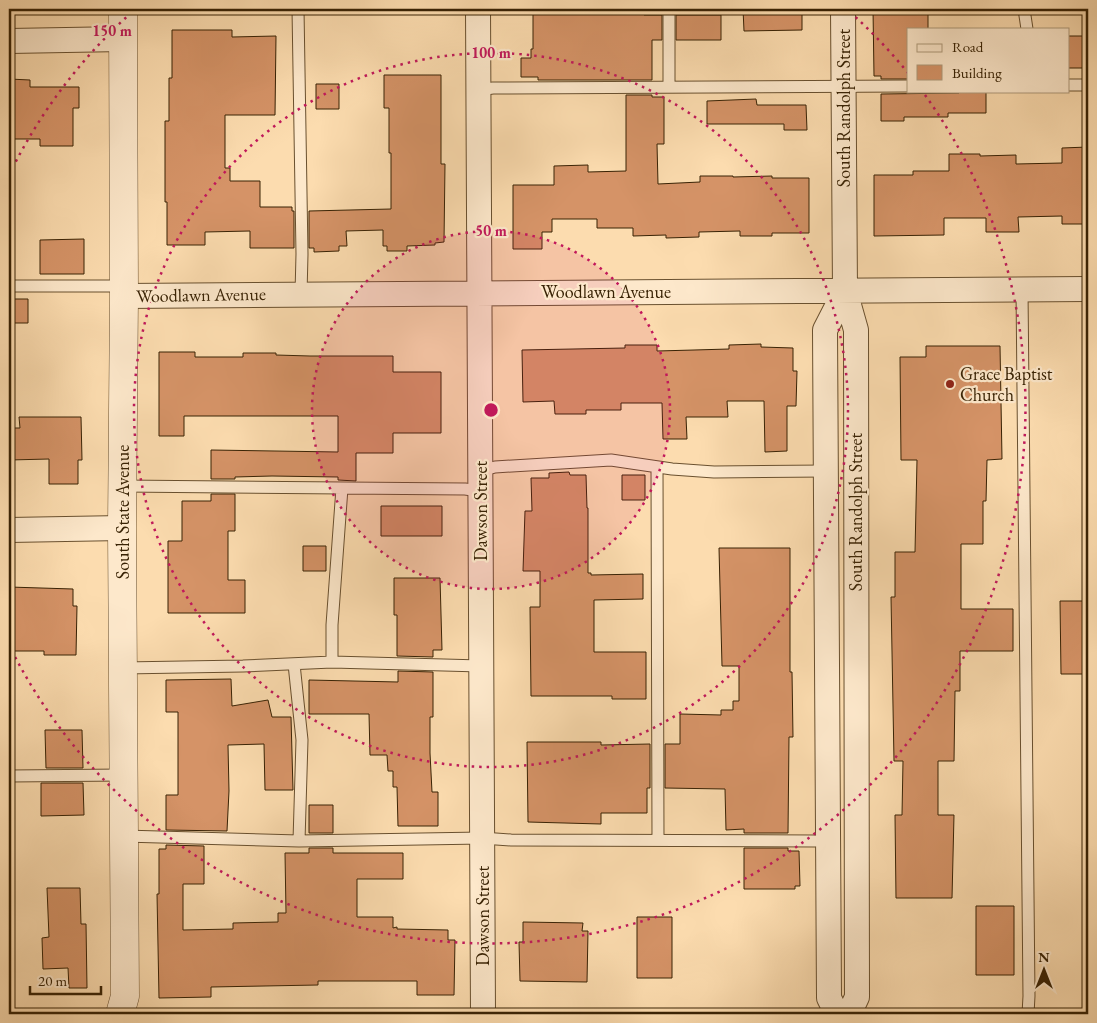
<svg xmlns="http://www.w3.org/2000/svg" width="1097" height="1023" viewBox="0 0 1097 1023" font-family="'EB Garamond',serif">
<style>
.building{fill:#d59367;stroke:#382204}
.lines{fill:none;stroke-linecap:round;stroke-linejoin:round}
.service-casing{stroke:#69502f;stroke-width:13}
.minor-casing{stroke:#69502f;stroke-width:26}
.tertiary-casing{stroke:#69502f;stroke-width:29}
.service{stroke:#fde8cb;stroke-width:11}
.minor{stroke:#fde8cb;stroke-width:24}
.tertiary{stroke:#fde8cb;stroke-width:28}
.ring{fill:none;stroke:#c2185b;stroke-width:2.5;stroke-dasharray:2.5 5}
.poi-dot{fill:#8f2418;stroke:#fde8cb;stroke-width:2}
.labels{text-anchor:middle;stroke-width:4.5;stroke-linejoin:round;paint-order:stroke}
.street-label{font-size:18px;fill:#382204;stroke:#fde8cb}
.poi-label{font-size:18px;fill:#382204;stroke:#fde8cb;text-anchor:start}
.centre{fill:#c2185b;stroke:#fde8cb;stroke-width:2.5}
.ring-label{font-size:15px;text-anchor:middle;font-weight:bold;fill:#c2185b;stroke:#fde8cb;stroke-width:4.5;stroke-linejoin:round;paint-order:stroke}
</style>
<rect width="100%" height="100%" fill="#fcdcaf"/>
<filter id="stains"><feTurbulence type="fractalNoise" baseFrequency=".004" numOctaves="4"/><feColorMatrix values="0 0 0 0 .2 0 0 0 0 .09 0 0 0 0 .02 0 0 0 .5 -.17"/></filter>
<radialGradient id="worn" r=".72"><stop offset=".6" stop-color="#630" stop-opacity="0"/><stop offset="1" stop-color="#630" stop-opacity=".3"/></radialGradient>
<path class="building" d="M533,9H644V15H662V40H652V80H538V77H521V58H531V49H533Z
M743,9H802V30L744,31Z
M873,9H928V29H908V79H881V76H874Z
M676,15H721V40H676Z
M172,30H232V37L276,36L275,115H225V168H230V181H260V207H292V211H294V248H250V231L205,232V245H167V202H165V121H169V78H172Z
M1068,36H1088V68H1068Z
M384,75H441V164H445L444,242L435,243V245L407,246V251H387V246H383V230L346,231L347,246H339V251L314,252V248H309V211L391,209V153H389V108H384Z
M9,79L30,80V87H79V108H73V146H40V139H9Z
M316,84H339V109H316Z
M959,91H986V113H948V117H904V121H881V94L959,93Z
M626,95H652V97H664V144H657L658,184L700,182V176H733V177L772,176V178H809V233H772V236H740V231L699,232V237L666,238V235L633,236V228H597V219H552V232H542V249H513V185H554V166L588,165V172L626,171Z
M756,99L757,105H806L807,130H784V124H707V101Z
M1088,147V224H1062V216L1018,217L1019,232H986V218H944V235L874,236V175H913V171H949V154H980V156L1016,155V164L1062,163V148Z
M84,239V274H40V240Z
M9,299H28V323H9Z
M761,344V347L793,348V371H797L796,406H787V451L765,452L764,401H727L728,417H686L687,439H663L662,403H621V410H586V414H555L554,401L523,402L522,350L625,348V345H657V351L694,350L729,349V345Z
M926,346H1000L1002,459L987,460L986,501H983V544H961V609H1013V651H960V691H955L954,761H938V815H954L952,898H896L895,815H902L903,761H894L891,597H895V552H915L917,460H901L900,357H926Z
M159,352H195V357H243V353H276V355L310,356H393V372H441V433H393V453H356V481L338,480V477L272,476L235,477V479H211V450L338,452V416H184V436H159Z
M19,417H81L82,460H78V484H49V459L9,460V428H20Z
M569,472L570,475H586L587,508H588V573H591V575L643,574V599L594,600V652H646V699H612V696H531L530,607H540V571H523L525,511H532L531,478H549V473Z
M622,475H645V500H622Z
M211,494H235V531H228V580H245V613H168V541H182V501H211Z
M381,506H442V536H381Z
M303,546H326V571H303Z
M719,548H790V672H792L793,737H789L788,833H744V829L726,830L725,789L665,788V744H680V714L721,715V710H733V701H739V666H722Z
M394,578H440L442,650H433V657L397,656V615H394Z
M9,587L73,589V606H77L76,655H44V651H9Z
M1060,601H1088V674H1061Z
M398,671L433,672V717H430V753L432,792H438V826H398L397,787H393V771H388L387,755H370L369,714H309V680L398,682Z
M231,679L232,706L268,700L272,717H291L293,790H265L264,744L228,745L229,791L227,831L166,830V795H178V712H166V680Z
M45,730H82L83,768H46Z
M527,742H601V745L650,744V788H647V813H601V824L528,822Z
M41,783H83L84,815L41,816Z
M309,805H333V833H309Z
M166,845L204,846V884H183V930L233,929V923L278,922V913H286L285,853H309V848H333V853H403V879H357V917H393V928L397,927V929L448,930V940H455L454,995H417V981H318V985L211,987V997L159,998L157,894H159V849H166Z
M744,848H788V851H799L800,886H795V889H744Z
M47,888H80L81,924H86L87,988H69L68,968L43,969L42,938L49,937Z
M976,906H1014V975H976Z
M637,917H672V978H637Z
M523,922L583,923L582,931H588L587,982L520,981L519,942H523Z"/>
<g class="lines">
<g class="service-casing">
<path id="service" d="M298,9L302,254L301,294
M669,9V87
M1024,9L1027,29
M1068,85H1088
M478,90L493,88L908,86
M9,286H124
M1022,290L1029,996L1028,1014
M657,467L658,840
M480,471L495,467L611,460L672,469L714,472L826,471
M122,486L465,489L480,491
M332,662V625L342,488
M294,664L302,740L299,841
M123,668L243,666L332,662L481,666
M9,776L124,775
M124,836L299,841L482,838L511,840L815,841"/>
</g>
<g class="minor-casing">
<path id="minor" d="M478,9L483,1014
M843,9L845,291L856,330L857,997L849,1014
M9,41L123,39
M124,296L1088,289
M9,530L122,528
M837,1014L829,998L825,330L845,291"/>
</g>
<g class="tertiary-casing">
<path id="tertiary" d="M120,1014L125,996L122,528L124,296L123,9"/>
</g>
<use href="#service" class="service"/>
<use href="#minor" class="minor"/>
<use href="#tertiary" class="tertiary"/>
</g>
<circle cx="491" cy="410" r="179" fill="#c2185b" fill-opacity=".12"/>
<g class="ring">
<circle cx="491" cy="410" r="179"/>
<circle cx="491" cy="410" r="357"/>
<path d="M9 175A536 536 0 0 1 132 12M850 12A536 536 0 0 1 908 73M925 95A536 536 0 1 1 9 645"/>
</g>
<circle class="poi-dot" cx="950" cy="384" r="5"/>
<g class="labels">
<g class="street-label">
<text transform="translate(844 108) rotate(-90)" y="6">South Randolph Street</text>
<text x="606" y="298">Woodlawn Avenue</text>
<text transform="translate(201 295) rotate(-1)" y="6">Woodlawn Avenue</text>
<text transform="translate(481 511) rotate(-90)" y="6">Dawson Street</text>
<text transform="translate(123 512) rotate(-90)" y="6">South State Avenue</text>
<text transform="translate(856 512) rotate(-90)" y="6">South Randolph Street</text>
<text transform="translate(483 916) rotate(-90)" y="6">Dawson Street</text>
</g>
<g class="poi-label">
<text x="960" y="380">Grace Baptist<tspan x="960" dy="21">Church</tspan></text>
</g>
</g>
<circle cx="491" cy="410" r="8" class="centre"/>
<g class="ring-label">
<text x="112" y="36">150 m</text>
<text x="491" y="58">100 m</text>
<text x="491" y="236">50 m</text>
</g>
<rect width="1097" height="1023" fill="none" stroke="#fcdcaf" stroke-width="30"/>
<rect x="10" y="10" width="1077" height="1003" fill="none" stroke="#382204" stroke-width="2.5"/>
<rect x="15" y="15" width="1067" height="993" fill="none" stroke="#382204"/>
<rect x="907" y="28" width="162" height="65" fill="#fde8cb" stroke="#ae997b"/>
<rect x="917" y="44" width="25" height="8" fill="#fde8cb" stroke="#ae997b"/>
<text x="952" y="52" font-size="15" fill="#382204">Road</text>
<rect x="917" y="65" width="25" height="15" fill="#d59367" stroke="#ae997b"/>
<text x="952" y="78" font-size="15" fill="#382204">Building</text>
<g transform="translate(1044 970)" stroke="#fde8cb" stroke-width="4" paint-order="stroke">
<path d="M0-4L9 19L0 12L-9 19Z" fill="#382204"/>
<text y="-8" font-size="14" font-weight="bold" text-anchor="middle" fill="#382204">N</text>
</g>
<path d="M30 986v8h71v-8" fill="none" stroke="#382204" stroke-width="2.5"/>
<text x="38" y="986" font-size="15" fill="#382204" stroke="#fde8cb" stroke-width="4" paint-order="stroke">20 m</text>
<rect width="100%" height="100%" filter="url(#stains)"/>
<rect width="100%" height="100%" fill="url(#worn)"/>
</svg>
